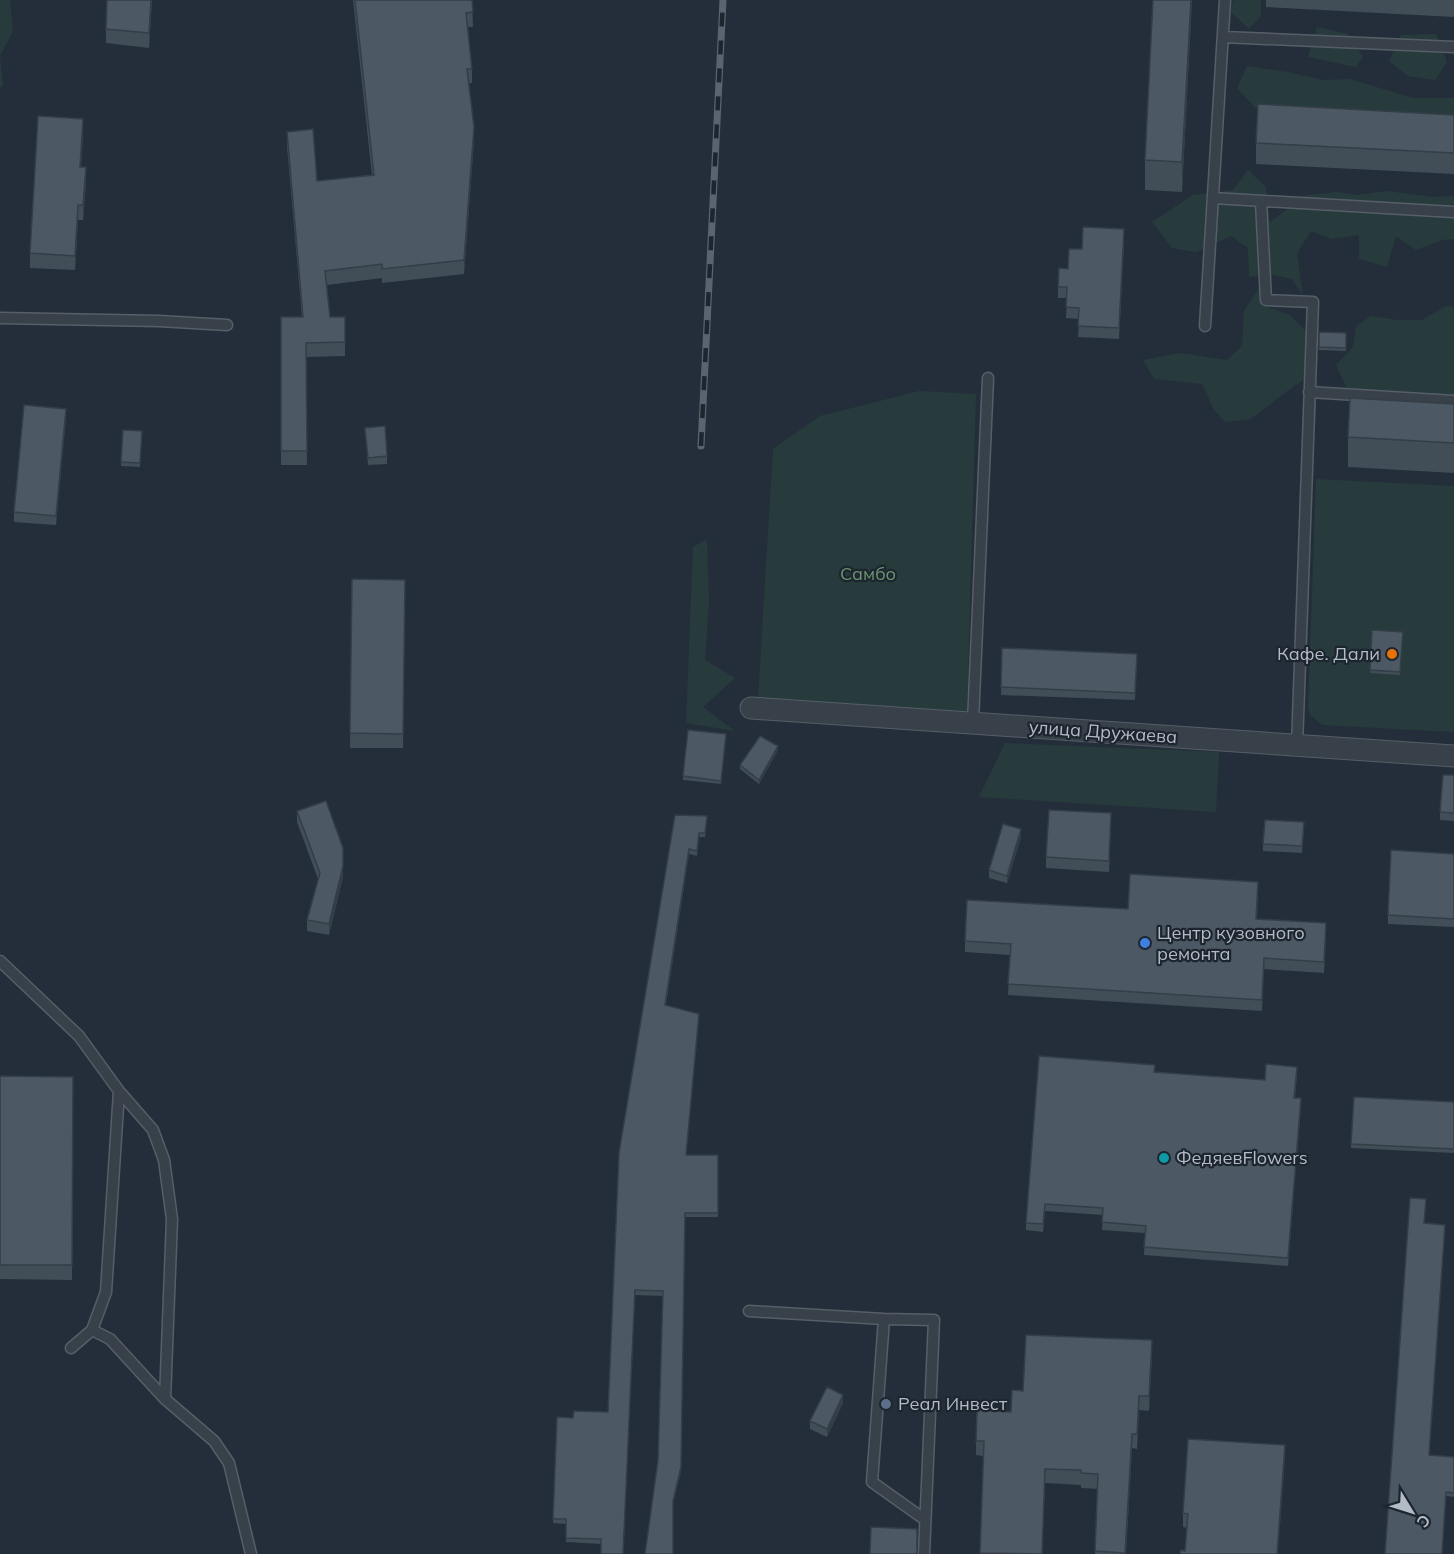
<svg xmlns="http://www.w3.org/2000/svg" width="1454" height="1554" viewBox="0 0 1454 1554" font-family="Mulish,sans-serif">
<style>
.green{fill:#273b3c}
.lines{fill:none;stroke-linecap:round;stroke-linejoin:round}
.service-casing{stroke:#565e68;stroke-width:13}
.minor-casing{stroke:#565e68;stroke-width:23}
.service{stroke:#38404a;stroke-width:10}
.minor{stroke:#38404a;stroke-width:21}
.rail-casing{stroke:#5a6471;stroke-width:7}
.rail{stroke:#1d252f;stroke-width:4.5;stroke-dasharray:14;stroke-linecap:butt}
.wall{fill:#414d57}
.shaded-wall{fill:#353e47}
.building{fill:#4c5965;stroke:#353e47;stroke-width:1.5}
.food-dot{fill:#e8710a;stroke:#1d252f;stroke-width:2}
.shop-dot{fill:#3f7fe0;stroke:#1d252f;stroke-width:2}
.culture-dot{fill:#0f9aa8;stroke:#1d252f;stroke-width:2}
.service-dot{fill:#5c6f8a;stroke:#1d252f;stroke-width:2}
.labels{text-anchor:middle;stroke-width:4.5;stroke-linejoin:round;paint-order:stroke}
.park-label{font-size:18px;fill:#6c9573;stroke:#1d252f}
.poi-label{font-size:18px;fill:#b3bbc6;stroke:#1d252f;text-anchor:start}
.street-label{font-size:18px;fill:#b3bbc6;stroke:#1d252f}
</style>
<rect width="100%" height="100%" fill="#242e3a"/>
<path class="green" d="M0,0H10L13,31L0,56L3,85L0,88Z
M1233,0H1261V16L1249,29L1231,12Z
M1317,27L1347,34L1363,57L1356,67L1308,57Z
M1436,34L1447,62L1435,80L1408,76L1389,61L1401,35Z
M1247,66L1287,72L1323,80L1350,79L1413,98H1454V123L1260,113L1237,88Z
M1248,170L1266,187L1270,222L1306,195L1337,192L1357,195L1388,191L1432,197L1454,196V239L1442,240L1416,250L1396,236L1387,267L1359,259V235L1331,239L1311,231L1297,253L1303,296L1292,279L1269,274L1249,277L1248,248L1231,236L1196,252L1172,248L1152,222L1193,195L1233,190Z
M1259,288L1268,307L1290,315L1306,331V354L1313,375L1294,386L1251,419L1225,422L1214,410L1202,384L1154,379L1143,360L1180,353L1227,360L1242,346L1244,311Z
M1446,306L1454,307V417L1354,403L1336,365L1353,347L1356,326L1371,316L1397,320H1422Z
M919,391L976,394L967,714L758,699L773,449L820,416Z
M1316,479L1454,486V732L1322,725L1310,715L1308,708Z
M707,539L709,601L705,660L735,678L703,707L735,731L686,723L693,547Z
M1005,743L1219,752L1216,812L979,797Z"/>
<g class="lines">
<g class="service-casing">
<path id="service" d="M1223,37L1454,47
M1213,198L1454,212
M1261,202L1266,300L1313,302L1297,746
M0,318L159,321L227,325
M1205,326L1225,0
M1309,392L1454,401
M973,722L988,378
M0,961L79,1036L119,1091L106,1292L92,1330L71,1348
M119,1091L153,1130L164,1160L172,1219L165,1399
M749,1311L884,1319
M92,1330L110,1339L165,1399L214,1441L229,1463L251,1554
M924,1554L934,1320L884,1319L872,1482L924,1519"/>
</g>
<g class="minor-casing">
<path id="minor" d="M751,708L1454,756"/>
</g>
<use href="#service" class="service"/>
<use href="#minor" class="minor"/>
<g class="rail-casing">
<path id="rail" d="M701,446L723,0"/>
</g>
<use href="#rail" class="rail"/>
</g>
<path class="wall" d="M152,0L149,48L106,43V29Z
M353,0H472L473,27H468L472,69V83H469L474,141L464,274L382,283V278L327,285L330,317H345V356L306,357L307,465H281V317H302L287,146V132L317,181L372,175Z
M1192,0L1182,192L1145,190V160Z
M1266,0H1454V17L1266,7Z
M1454,115V174L1256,164V143Z
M83,133L81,167L86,182L83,220H78L75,270L30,268V253Z
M1124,240L1119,339L1078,337L1079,319L1066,318L1067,298H1058V287L1068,269L1082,249Z
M1319,332L1346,333V351L1319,350Z
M1454,404V473L1348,467V437Z
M66,418L56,525L14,522V512Z
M365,428L387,456V464L368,465Z
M123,430L142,431L140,467L121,466Z
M352,579L405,580L403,748H350Z
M1372,630L1403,632L1400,675L1370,673Z
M1002,648L1137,654L1135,700L1001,695Z
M726,738L721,784L683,780V776Z
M778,750L759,784L740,769V765Z
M1454,775V821L1440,820V812Z
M297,811L343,848V877L329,935L307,931V920L318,879L297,822Z
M675,815L707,816L705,837H699L697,856L689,854L666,1005L686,1155H718V1217H685L681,1472L658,1460L663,1296L635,1295L601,1544L566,1542V1524L553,1523L557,1417L573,1418L608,1412Z
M1111,824L1109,872L1046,868V857Z
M1304,829L1302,853L1263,851V844Z
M1021,837L1007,883L989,878V870Z
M1454,854V927L1388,924V915Z
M1258,893L1257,919L1326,934L1324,973L1264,969L1262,1011L1008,995L1010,955L965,952V941L1128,909Z
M1155,1072L1265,1080L1297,1074L1295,1098L1301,1106L1288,1266L1144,1255L1145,1233L1102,1230L1103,1215L1045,1211L1043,1232L1026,1230V1223Z
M0,1076L73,1077L72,1280L0,1279Z
M1454,1102V1153L1351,1148V1144Z
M1424,1223L1429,1455L1454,1457V1497L1446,1496L1385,1554Z
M1152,1355L1149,1411L1139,1410L1137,1449L1132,1448L1126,1554H1095L1098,1489L1081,1488V1485L1045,1483L1042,1554H980L983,1456L976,1455V1441L1011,1412L1023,1391Z
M843,1403L827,1437L810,1429V1421Z
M1285,1459L1185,1551L1187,1528L1183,1527V1513Z"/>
<path class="shaded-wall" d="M151,0H152L149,48V33Z
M1191,0H1192L1182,192V162Z
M83,119V133L80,181V167Z
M474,127V141L464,274V260Z
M86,167V182L83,220V205Z
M78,205V220L75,270V256Z
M66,409V418L56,525V516Z
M778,746V750L759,784V780Z
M1021,829V837L1007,883V876Z
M689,849V854L665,1010V1005Z
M343,866V877L329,935V924Z
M1264,958V969L1262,1011V1000Z
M1301,1098V1106L1288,1266V1258Z
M685,1213L681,1472L673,1505Z
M1152,1340V1355L1149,1411V1396Z
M843,1395V1403L827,1437V1429Z
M1132,1434V1448L1126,1554H1125Z
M1285,1445V1459L1278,1554H1277Z"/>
<path class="building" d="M107,0H151L149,33L106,29Z
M355,0H472L473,12L466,13L472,69H467L474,127L464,260L382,269V264L325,271L330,317H345V342L306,343L307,451H281V317H303L287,132L313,129L317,181L374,175Z
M1153,0H1191L1182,162L1145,160Z
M1258,104L1454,115V153L1256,143Z
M38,116L83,119L80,167H86L83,205H78L75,256L30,253Z
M1083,227L1124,229L1119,328L1078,326L1079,308L1066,307L1067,287H1058L1059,268L1068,269L1069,249H1082Z
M1319,332L1346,333V348L1319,347Z
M1350,398L1454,404V443L1348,437Z
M24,405L66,409L56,516L14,512Z
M385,426L387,456L368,458L365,428Z
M123,430L142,431L140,463L121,462Z
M352,579L405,580L403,734L350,733Z
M1372,630L1403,632L1400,672L1370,670Z
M1002,648L1137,654L1135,693L1001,687Z
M688,730L726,734L721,781L683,776Z
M760,736L778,746L759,780L740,765Z
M1443,775H1454V813L1440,812Z
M326,801L343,848V866L329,924L307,920L320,873L297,811Z
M1049,810L1111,813L1109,861L1046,857Z
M675,815L707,816L705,833H699L697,851L689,849L665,1005L699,1014L686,1155H718V1213H685L681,1467L673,1501V1554H645L658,1460L663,1291L635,1290L623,1554H601V1539L566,1538V1519H553L557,1417L573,1418L574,1411L608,1412L619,1153Z
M1265,820L1304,822L1302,846L1263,844Z
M1003,824L1021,829L1007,876L989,870Z
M1391,850L1454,854V919L1388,915Z
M1130,874L1258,882L1256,919L1326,923L1324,962L1264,958L1262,1000L1008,984L1011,944L965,941L967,900L1128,909Z
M1039,1056L1155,1065L1154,1072L1265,1080L1266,1064L1297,1067L1294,1098H1301L1288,1258L1144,1247L1146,1226L1102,1222L1103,1208L1045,1204L1043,1224L1026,1223Z
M0,1076L73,1077L72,1265H0Z
M1354,1097L1454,1102V1149L1351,1144Z
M1410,1198L1426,1199L1424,1223L1445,1225L1429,1455L1454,1457V1493L1446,1492L1442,1554H1385Z
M1026,1335L1152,1340L1149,1396H1139L1137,1434H1132L1125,1553L1095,1551L1098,1474L1081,1473V1470L1045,1469L1042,1554L980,1553L984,1441H976L977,1410L1011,1412L1012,1390L1023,1391Z
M827,1387L843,1395L827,1429L810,1421Z
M1188,1439L1285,1445L1277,1554H1180L1181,1550L1185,1551L1188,1514L1183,1513Z
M871,1527L917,1529V1554H870Z"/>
<circle class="food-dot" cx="1392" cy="654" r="6"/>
<circle class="shop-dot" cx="1145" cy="943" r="6"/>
<circle class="culture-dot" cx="1164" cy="1158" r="6"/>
<circle class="service-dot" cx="886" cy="1404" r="6"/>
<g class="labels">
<g class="park-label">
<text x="868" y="580">Самбо</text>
</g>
<g class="poi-label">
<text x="1380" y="660" text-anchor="end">Кафе. Дали</text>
<text x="1157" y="939">Центр кузовного<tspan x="1157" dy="21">ремонта</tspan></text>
<text x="1176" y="1164">ФедяевFlowers</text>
<text x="898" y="1410">Реал Инвест</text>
</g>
<g class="street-label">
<text transform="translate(1103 732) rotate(4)" y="6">улица Дружаева</text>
</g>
</g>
<g transform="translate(1412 1512) rotate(128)" stroke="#1d252f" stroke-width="4.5" paint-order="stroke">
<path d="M0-4.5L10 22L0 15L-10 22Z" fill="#b3bbc6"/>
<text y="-9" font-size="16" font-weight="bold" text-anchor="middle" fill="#b3bbc6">С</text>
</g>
</svg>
